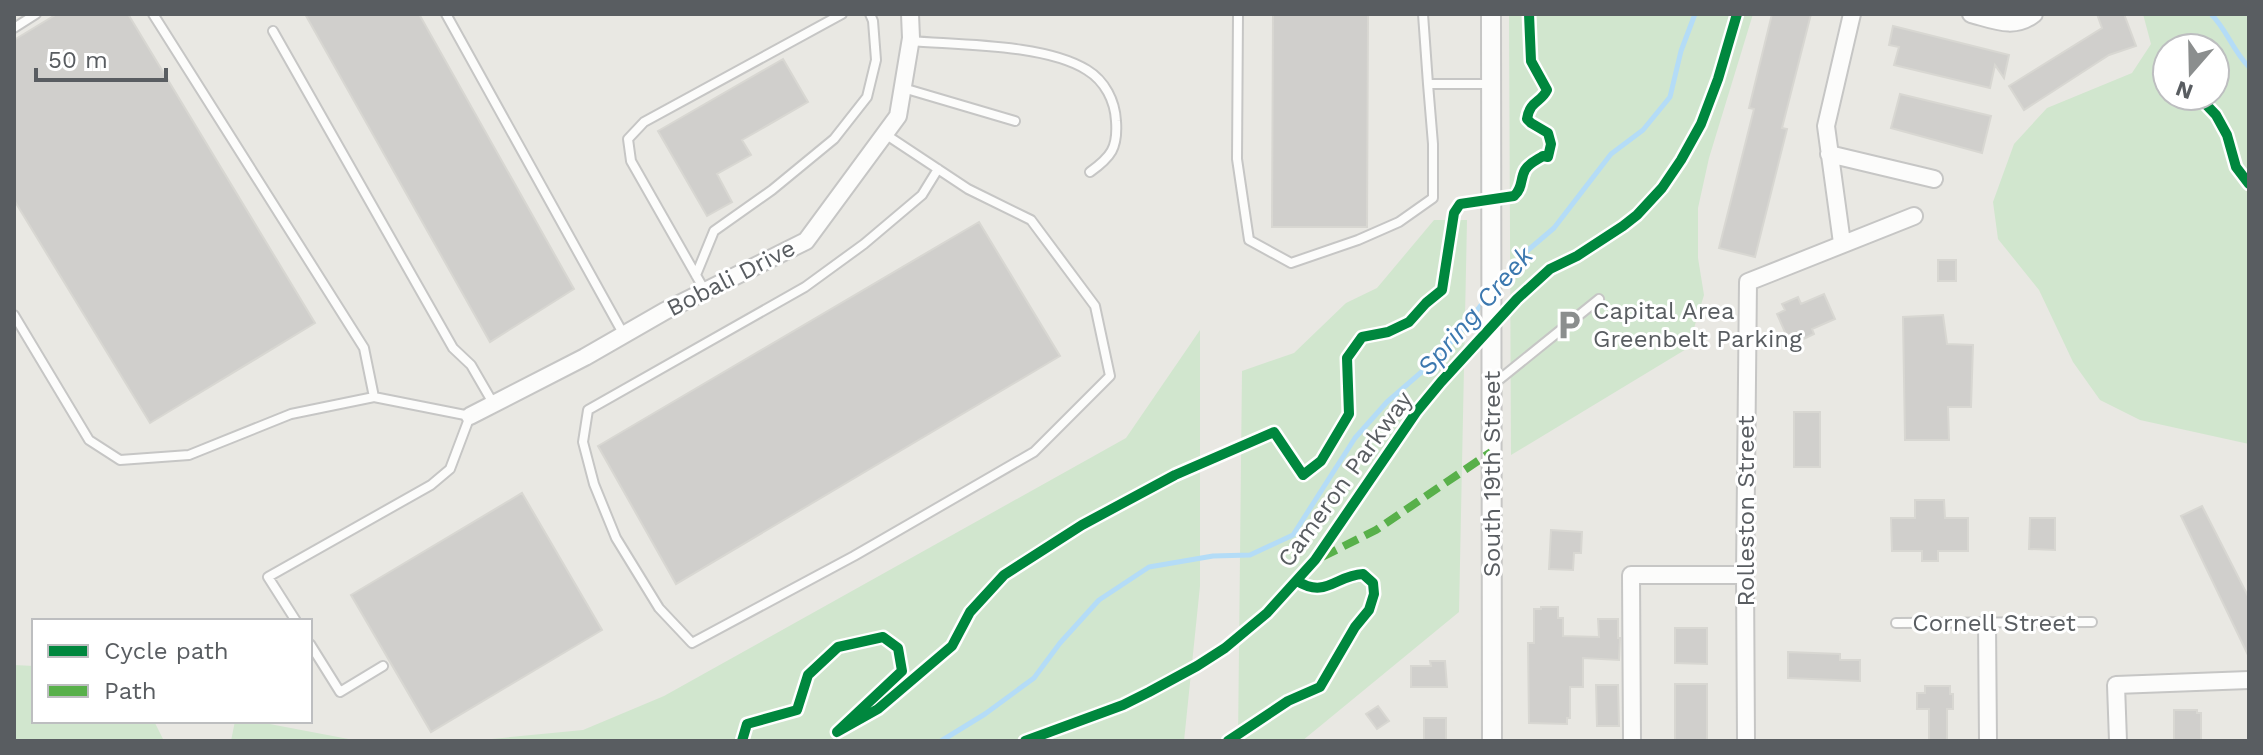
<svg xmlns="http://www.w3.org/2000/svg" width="2263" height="755" viewBox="0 0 2263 755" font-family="'Work Sans',sans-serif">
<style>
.green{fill:#d1e6ce;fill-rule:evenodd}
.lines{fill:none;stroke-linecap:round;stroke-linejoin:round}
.stream{stroke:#b4dcf7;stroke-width:5}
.building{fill:#d0cfcc;stroke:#d8d7d2;stroke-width:2}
.service-casing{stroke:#c6c6c5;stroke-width:12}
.minor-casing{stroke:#c6c6c5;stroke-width:20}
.tertiary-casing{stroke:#c6c6c5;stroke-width:22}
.service{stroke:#fcfcfb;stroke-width:8}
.minor{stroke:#fcfcfb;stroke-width:16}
.tertiary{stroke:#fcfcfb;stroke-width:18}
.quiet{stroke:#58b04a;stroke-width:8;stroke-dasharray:16 8;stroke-linecap:butt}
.cycleway-casing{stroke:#fff;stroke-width:15}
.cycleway{stroke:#00873e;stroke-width:10}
.labels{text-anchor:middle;stroke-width:6;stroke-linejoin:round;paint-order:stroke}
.street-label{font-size:24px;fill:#595d61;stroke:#fff}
.poi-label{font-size:24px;fill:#595d61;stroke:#fff;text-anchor:start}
.water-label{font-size:26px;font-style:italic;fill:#3c78af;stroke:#fff}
</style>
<rect width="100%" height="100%" fill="#e9e8e3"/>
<path class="green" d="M1509,14H1753L1709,158L1698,208V258L1704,295L1688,348L1511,455Z
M2143,14H2249V444L2140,420L2100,400L2073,362L2039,290L1998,239L1993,202L2014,144L2047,108L2132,73L2151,44ZM2167,48H2215V96H2167Z
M1434,220H1467L1459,612L1302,741H1238L1242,371L1294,353L1346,303L1377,288Z
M1200,330V586L1184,741H471L583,730L664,696L1126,438Z
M14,665L34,666V721H154L164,741H14Z
M235,721H254L359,741H231Z"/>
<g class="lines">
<path class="stream" d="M2211,14C2227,30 2233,51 2249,67
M1498,285L1527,251L1554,228L1611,154L1643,130L1670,97L1681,51L1695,14
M941,741L985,714L1034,678L1060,643L1099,600L1149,567L1213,556L1250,555L1293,535L1355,438L1387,402L1440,356L1486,299"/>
</g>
<path class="building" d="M57,14H128L315,323L150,423L14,200V40Z
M305,14H419L574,289L490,342Z
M1273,14H1368L1367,227H1272Z
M1772,14H1811L1782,128L1787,129L1755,257L1719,248L1754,109L1749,108Z
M2097,14H2124L2136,46L2109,55L2024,110L2009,86L2102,28Z
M1893,26L2009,55L2004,78L1995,65L1990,88L1894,65L1899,47L1889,45Z
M783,59L808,102L742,140L751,155L717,174L732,202L707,216L658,131Z
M1900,94L1991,116L1982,153L1891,128Z
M979,222L1060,356L676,584L598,446Z
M1938,260H1956V281H1938Z
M1824,294L1835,319L1812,329L1814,334L1797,342L1795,336L1788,339L1777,314L1785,310L1782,304L1798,297L1801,304Z
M1943,315L1947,344L1973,345L1971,407H1948L1949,440H1905L1903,317Z
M1794,412H1820V467H1794Z
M522,493L602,630L431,732L351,595Z
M1915,500H1944L1945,518H1968V551H1938V561H1922V551H1892L1891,518H1915Z
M2202,506L2249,598V657L2181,516Z
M2030,518H2055V550L2029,549Z
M1551,530L1582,532L1581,553H1574L1573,570L1549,569Z
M1541,607H1558V618H1563V636L1599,637L1598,619H1618V638H1620L1619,660L1583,658V687H1570V718H1567V724L1529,723L1528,643H1534V609H1541Z
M1675,628H1707V664L1675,663Z
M1788,652L1840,654V660H1860V681L1788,678Z
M1430,661H1445L1447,687H1411V666H1431Z
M1675,684H1707V741H1675Z
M1596,685H1618L1619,726H1597Z
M1925,686H1950V694H1953V709H1947V741H1929V709H1917V693H1925Z
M1378,706L1389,721L1377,729L1366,714Z
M2174,710H2197V713H2201V741H2174Z
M1424,718H1446V741H1424Z"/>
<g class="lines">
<g class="service-casing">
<path id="service" d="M153,14L364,348L374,397
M446,14L624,335
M1238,14L1237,159L1249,240L1291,263L1358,240L1399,222L1433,198V144L1428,84
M1423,14L1428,84H1490
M14,28L36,14
M273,31L453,348L471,365L493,403
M911,41C960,45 1046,44 1087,70C1105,81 1115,101 1116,121C1118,148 1111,157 1090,172
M903,88L1015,121
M885,134L968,189L1031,220L1095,306L1110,376L1034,452L854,556L692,643L659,608L616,538L594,484L583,442L588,410L805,287L864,244L922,195L938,169
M696,275L714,231L772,190L834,139L867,97L876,60L873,21L870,14
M705,291L631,161L628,139L644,122L842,14
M14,315L89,440L120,460L189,455L291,414L374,397L470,416L450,469L431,485L268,577L296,621
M1495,383L1599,299
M1896,623L2092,622
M310,644L340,692L383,666"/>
</g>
<g class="minor-casing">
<path id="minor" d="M1971,14C1994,20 2014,30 2034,14
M1829,154L1934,179
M1842,243L1826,126L1852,14
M470,416L585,357L665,311L806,241L898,116L911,38L910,14
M1987,623L1988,741
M1632,741L1631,575H1745
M1746,741L1745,575L1748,282L1914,216
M2118,741L2116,685L2249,680"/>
</g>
<g class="tertiary-casing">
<path id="tertiary" d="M1491,14L1492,741"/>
</g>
<use href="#service" class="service"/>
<use href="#minor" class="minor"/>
<use href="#tertiary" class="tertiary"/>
<path class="quiet" d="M1322,557L1376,530L1491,452"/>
<g class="cycleway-casing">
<path id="cycleway" d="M2198,96L2216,115L2227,135L2236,167L2249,184
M742,741L747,724L797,710L808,675L838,647L883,637L898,648L902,671L837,732L878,709L952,646L970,612L1004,575L1082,525L1175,475L1274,432L1303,475L1321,461L1349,414L1347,358L1362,337L1388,332L1409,322L1426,303L1442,290L1454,213L1460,204L1514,196C1523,188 1520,179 1525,170C1529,163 1537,160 1543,156L1548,157L1551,144L1548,133L1531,123L1527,119C1530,100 1541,103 1547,90L1531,61L1529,14
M1025,741L1123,705L1149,692L1197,666L1225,648L1267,613L1315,560L1417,411L1441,382L1517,299L1550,269L1577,256L1623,226L1637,215L1662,188L1681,160L1701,124L1718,79L1737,14
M1228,741L1288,701L1320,687L1355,627L1369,610L1374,594L1373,583L1363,574C1336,575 1326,599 1297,581"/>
</g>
<use href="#cycleway" class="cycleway"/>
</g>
<defs>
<g id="parking-bare" transform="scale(2.4)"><path d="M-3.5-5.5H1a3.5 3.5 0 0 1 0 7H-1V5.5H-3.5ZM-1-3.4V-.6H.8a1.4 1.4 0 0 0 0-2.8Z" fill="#8b8e8e" stroke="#fff" stroke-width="2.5" paint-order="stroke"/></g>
</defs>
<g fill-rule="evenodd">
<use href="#parking-bare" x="1569" y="325"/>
</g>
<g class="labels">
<g class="street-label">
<text transform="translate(731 278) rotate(-27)" y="8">Bobali Drive</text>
<text transform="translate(1492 474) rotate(-90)" y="8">South 19th Street</text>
<text transform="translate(1345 479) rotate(-54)" y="8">Cameron Parkway</text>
<text transform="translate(1746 511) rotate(-90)" y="8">Rolleston Street</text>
<text x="1994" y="631">Cornell Street</text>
</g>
<g class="poi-label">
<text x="1593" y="319">Capital Area<tspan x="1593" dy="28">Greenbelt Parking</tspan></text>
</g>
<g class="water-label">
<text transform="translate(1475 311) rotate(-49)" y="9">Spring Creek</text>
</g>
</g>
<rect width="2263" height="755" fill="none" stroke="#595d61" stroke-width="32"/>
<rect x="32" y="619" width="280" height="104" fill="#ffffff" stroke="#bdbec0" stroke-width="2"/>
<rect x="48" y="645" width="40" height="12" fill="#00873e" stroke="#bdbec0" stroke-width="2"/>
<text x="104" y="659" font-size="24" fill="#595d61">Cycle path</text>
<rect x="48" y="685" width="40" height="12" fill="#58b04a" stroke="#bdbec0" stroke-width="2"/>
<text x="104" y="699" font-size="24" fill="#595d61">Path</text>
<g transform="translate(2191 72) rotate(200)"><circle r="38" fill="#ffffff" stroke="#bdbec0" stroke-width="2"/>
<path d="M0-6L14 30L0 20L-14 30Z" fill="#8b8e8e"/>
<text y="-12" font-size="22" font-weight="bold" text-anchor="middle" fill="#595d61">N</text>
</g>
<path d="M36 68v12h130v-12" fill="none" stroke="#595d61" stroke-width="4"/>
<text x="48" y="68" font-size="24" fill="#595d61" stroke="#ffffff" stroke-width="6" paint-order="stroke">50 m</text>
</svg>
